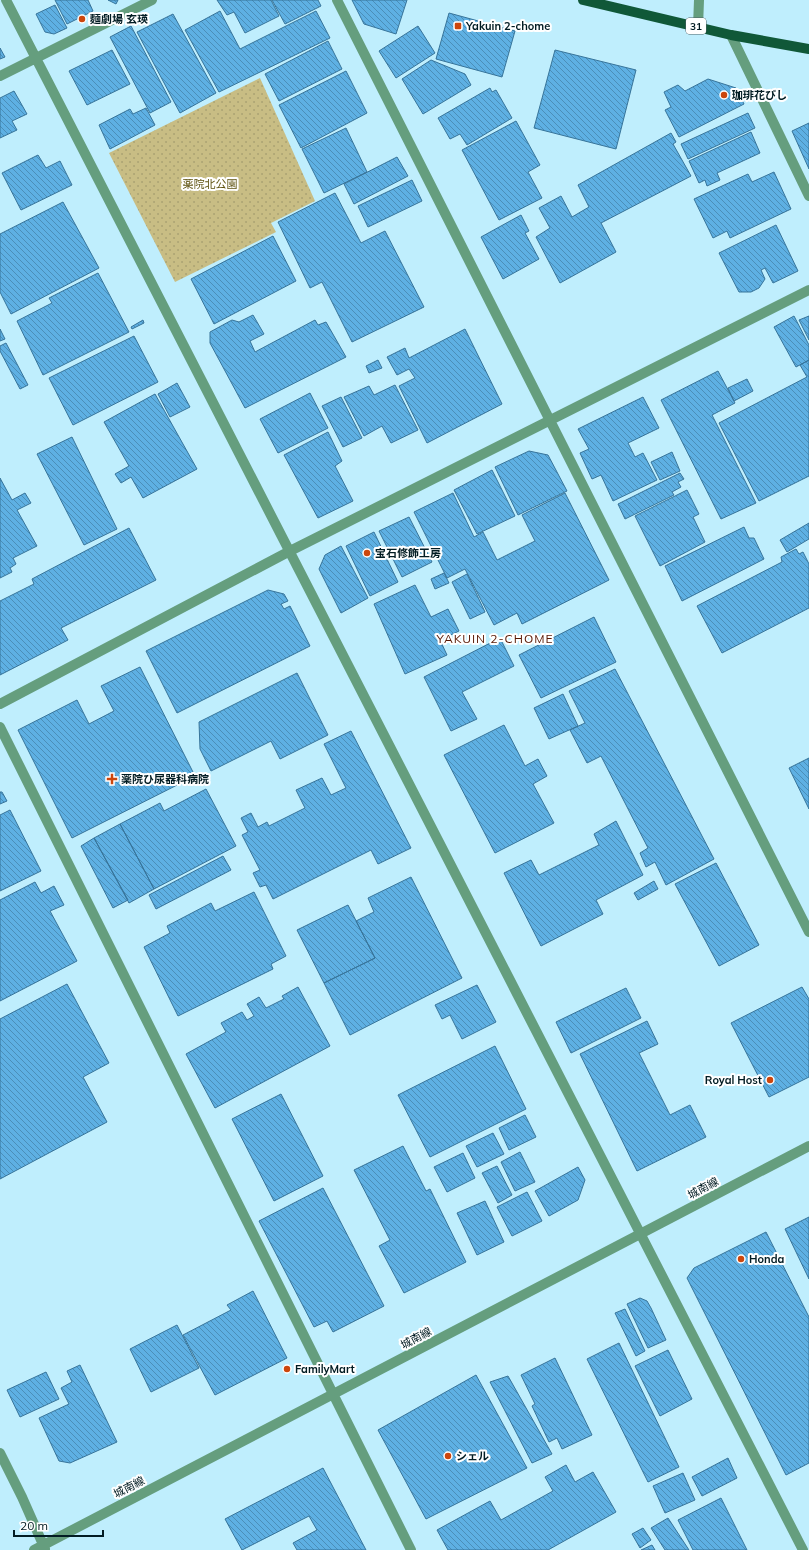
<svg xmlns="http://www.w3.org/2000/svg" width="809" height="1550" viewBox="0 0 809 1550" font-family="Mulish,'Noto Sans JP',sans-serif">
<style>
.park{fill:url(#park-dots)}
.building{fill:url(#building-back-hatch);stroke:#37749a}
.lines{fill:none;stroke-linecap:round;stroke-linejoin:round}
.minor{stroke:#659e7e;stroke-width:10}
.major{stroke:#105838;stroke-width:10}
.poi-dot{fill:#cc460d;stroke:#fff;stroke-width:1.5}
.labels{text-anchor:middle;stroke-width:4;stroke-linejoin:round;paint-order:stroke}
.shield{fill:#fff;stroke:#4e6065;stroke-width:1}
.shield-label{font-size:10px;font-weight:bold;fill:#021c23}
.poi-label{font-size:11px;font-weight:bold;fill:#021c23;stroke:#fff;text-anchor:start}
.park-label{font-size:11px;fill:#5f5311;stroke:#fff}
.street-label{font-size:11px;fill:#021c23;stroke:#fff}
.neighbourhood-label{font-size:12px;letter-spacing:1px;fill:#571600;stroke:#fff}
</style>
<defs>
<pattern id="park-dots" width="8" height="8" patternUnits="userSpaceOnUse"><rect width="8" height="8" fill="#c8bd84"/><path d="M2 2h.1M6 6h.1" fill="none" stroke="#aaa272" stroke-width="1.8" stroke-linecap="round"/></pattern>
<pattern id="building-back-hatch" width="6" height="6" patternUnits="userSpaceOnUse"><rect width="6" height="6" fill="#5eb0e3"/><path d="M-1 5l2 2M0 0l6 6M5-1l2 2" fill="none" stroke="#4b8eb8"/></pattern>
</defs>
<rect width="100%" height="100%" fill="#bfeefd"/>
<path class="park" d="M260,78L315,201L271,223L276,232L175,282L109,153Z"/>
<path class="building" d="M55,0H88L93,11L67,24Z
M108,0H118L116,4Z
M217,0H271L279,16L245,33L234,12L227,15Z
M272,0H318L321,6L285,24Z
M352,0H407L396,34L364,24Z
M55,5L67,28L54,34L45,32L36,14Z
M220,11L240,49L316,11L330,38L219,92L185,30Z
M449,13L515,31L502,77L436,59Z
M173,14L216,93L180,113L137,32Z
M131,26L171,102L150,113L110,37Z
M418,26L435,53L396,78L379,51Z
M328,41L342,69L279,101L265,74Z
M0,48L5,57L0,59Z
M112,50L130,84L87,105L69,71Z
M555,50L636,70L616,149L534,128Z
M431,60L465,74L471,85L423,114L402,79Z
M346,71L367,113L301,148L279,105Z
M708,79L736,88L744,104L679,137L665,110L671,107L664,92L678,85L685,91Z
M490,88L492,92L496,90L512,118L467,145L460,134L450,139L438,118Z
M14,91L27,114L12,121L17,130L0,138V98Z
M146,108L155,125L110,149L99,125L130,109L133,114Z
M748,113L755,128L688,159L681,144Z
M516,121L540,165L528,172L542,198L499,220L462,150Z
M809,123V169L792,131Z
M346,128L367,172L324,193L302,149Z
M751,132L760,153L717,173L720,180L707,186L705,180L699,183L689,161Z
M671,133L676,142L673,144L691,176L601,223L616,252L560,283L536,237L550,228L539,208L561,196L572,217L589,207L578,185Z
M38,155L46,168L60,161L72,185L21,210L2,173Z
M397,157L408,176L354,204L344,184Z
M774,172L791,209L730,238L727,231L713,238L694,199L748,174L752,182Z
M412,180L422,201L368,227L358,206Z
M335,193L361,243L385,231L424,307L352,342L322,282L310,288L278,222Z
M63,202L99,268L11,314L0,292V234Z
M521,215L529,231L525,233L539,259L503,279L481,237Z
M776,225L798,271L773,283L765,268L761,270L765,279L759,288L751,292H739L719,253Z
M273,236L296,281L214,324L191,279Z
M98,273L129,332L43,375L17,321L52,303L49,298Z
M253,315L264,334L250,341L255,352L315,320L318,325L326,322L346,357L245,408L210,343V332L232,320L239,322Z
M794,316L809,345V360L796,367L774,327Z
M809,316V340L799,320Z
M143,320L144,323L132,329L131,327Z
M0,329L5,339L0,341Z
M465,329L502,404L427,443L399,386L415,378L409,369L397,375L387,357L405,348L409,358Z
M134,336L158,382L73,425L49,378Z
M6,343L28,385L20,389L0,351V346Z
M378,360L382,368L369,373L366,366Z
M809,360V476L759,501L719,423L807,377L800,365Z
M718,371L735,403L712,415L756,503L721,519L661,400Z
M747,379L753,391L734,401L728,388Z
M177,383L190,407L170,417L158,394Z
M395,385L418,430L391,443L382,426L364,436L344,397L369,386L374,395Z
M310,393L328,428L278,453L260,419Z
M155,394L197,469L143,498L131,477L121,483L115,474L129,466L104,422Z
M341,397L362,438L343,447L322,406Z
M643,397L659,428L628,443L635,457L643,453L657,480L613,501L601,475L592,479L580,453L589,449L578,429Z
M328,432L342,461L335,466L353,501L318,518L284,455Z
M72,437L117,529L84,545L37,454Z
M529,451L548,455L567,491L518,515L495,467Z
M672,452L680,471L660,480L651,462Z
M492,470L515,516L477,534L454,490Z
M680,473L684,479L678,482L681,487L672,492L674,495L625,519L618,504Z
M0,478L12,500L25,493L31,503L17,510L37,546L13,558L16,564L10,568L12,572L0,578Z
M687,490L699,514L693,517L705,542L660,566L635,516Z
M453,493L474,537L483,532L497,560L535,541L522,515L565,493L609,580L522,624L517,613L494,625L465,569L447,578L414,512Z
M409,517L432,562L402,577L379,531Z
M809,523V539L787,552L780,540Z
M744,527L749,538H754L764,559L682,601L665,566Z
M129,528L156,580L61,628L68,640L0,675V601L34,584L32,579Z
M374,532L398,582L370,596L346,546Z
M341,546L368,598L341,613L319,569L325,555Z
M796,549L799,554L803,552L809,564V608L722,653L697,606L782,562L781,557Z
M444,573L449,583L435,589L431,579Z
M467,574L485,612L470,619L452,582Z
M415,585L431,617L448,609L459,631L440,640L447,655L405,674L374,604Z
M268,590L284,594L288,601L281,604L284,609L290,606L310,646L177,713L146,651Z
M594,617L616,662L541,698L519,655Z
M500,638L514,666L462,692L477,719L451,731L424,677Z
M140,667L195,776L72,838L18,730L77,700L89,724L114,711L101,686Z
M615,669L714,859L666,885L655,862L646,867L640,853L648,848L601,756L587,763L570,730L585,723L569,691Z
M297,673L328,735L280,759L271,741L211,771L200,749L199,722Z
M563,694L578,726L549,739L534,708Z
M504,725L525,766L538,759L547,776L533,784L554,823L495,853L444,755Z
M351,731L411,848L378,864L371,850L273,899L266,885L260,887L253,873L260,870L242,835L248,832L241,818L251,813L258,827L267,822L269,826L305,808L296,790L322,778L331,795L346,788L324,744Z
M809,758V809L789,768Z
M206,789L236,846L154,889L120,824L160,803L164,811Z
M0,792H2L7,801L0,804Z
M10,810L41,871L0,891V815Z
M616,821L643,875L596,900L603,914L541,946L504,873L531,860L539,875L599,845L594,834Z
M120,824L154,889L129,903L94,838Z
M94,838L128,900L113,908L81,846Z
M223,856L231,870L156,909L149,895Z
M716,863L759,945L719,966L675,884Z
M411,877L462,978L350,1035L324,983L375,958L356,921L374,912L368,898Z
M654,881L658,889L638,900L634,893Z
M35,882L41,893L54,886L64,905L50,911L77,961L0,1001V900Z
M254,892L286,956L271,964L273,969L178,1016L144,947L170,933L167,926L211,903L215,911Z
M348,905L375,958L324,983L297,930Z
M67,984L109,1063L83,1077L107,1122L0,1179V1019Z
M477,985L496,1022L462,1039L450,1015L442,1019L435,1005Z
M298,987L330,1046L215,1108L186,1054L226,1032L221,1023L242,1012L247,1020L254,1016L247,1004L259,997L266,1008L284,999L282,996Z
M802,987L809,999V1077L769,1097L731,1023Z
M626,988L641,1018L571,1053L556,1022Z
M647,1021L658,1044L639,1053L670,1115L690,1105L706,1137L637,1171L580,1054Z
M495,1046L526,1109L430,1157L398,1095Z
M281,1094L323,1176L274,1201L232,1119Z
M525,1115L536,1137L509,1150L499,1128Z
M493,1133L504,1154L477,1167L466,1146Z
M403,1146L426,1191L430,1189L466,1262L404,1293L379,1246L390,1240L354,1170Z
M520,1152L535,1182L515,1191L501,1162Z
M463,1153L475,1178L447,1192L434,1167Z
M497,1166L512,1195L498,1203L482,1173Z
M578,1167L585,1180L578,1200L549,1216L535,1191Z
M323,1188L384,1306L333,1332L327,1321L314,1327L259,1221Z
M527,1192L542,1221L512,1236L497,1207Z
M485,1201L504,1242L477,1255L457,1213Z
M809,1217V1279L785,1229Z
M766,1232L809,1317V1463L786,1475L687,1278L694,1268Z
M253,1291L287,1358L215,1395L183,1335L231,1310L227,1305Z
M640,1298L647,1301L651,1308L666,1340L648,1348L627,1304Z
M625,1309L645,1351L636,1356L615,1313Z
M177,1325L199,1368L151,1392L130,1349Z
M619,1343L679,1467L648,1482L587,1359Z
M668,1350L692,1399L660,1416L635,1366Z
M555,1358L592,1435L562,1449L557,1438L549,1442L532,1406L535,1404L521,1375Z
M80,1365L117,1442L70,1463L59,1461L39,1418L69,1404L61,1388L72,1382L67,1371Z
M46,1372L59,1399L20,1417L7,1390Z
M476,1375L527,1468L426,1519L378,1430Z
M508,1376L552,1454L532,1463L490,1382Z
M728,1458L737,1478L702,1496L692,1477Z
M566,1465L575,1482L593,1472L616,1512L548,1550H448L437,1530L490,1501L501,1520L553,1491L545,1477Z
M323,1468L366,1550H297L293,1543L317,1530L309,1516L242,1550L225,1519Z
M683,1473L695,1500L665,1513L653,1486Z
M721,1498L747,1550H693L678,1520Z
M668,1518L689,1550H665L651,1528Z
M643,1528L651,1540L640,1548L632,1534Z
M652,1545L655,1550H641Z"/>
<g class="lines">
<path class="minor" d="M6,0L803,1550
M337,0L809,932
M698,27L699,0
M731,35L809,196
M0,76L152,0
M0,704L290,551L809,290
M0,727L411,1550
M0,1453L22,1497L45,1549
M34,1550L809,1146"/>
<path class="major" d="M583,0L731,35L809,49"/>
</g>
<g class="poi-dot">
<circle cx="82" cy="19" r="4"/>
<rect x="454" y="22" width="8" height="8" rx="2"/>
<circle cx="724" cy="95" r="4"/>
<circle cx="367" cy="553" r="4"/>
<path d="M110 773h4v4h4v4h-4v4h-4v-4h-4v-4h4z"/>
<circle cx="770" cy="1080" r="4"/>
<circle cx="741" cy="1259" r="4"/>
<circle cx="287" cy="1369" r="4"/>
<circle cx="448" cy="1456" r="4"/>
</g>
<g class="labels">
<rect class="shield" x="686" y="18" width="20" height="16" rx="3"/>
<g class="shield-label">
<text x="696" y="30">31</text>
</g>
<g class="poi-label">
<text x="90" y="23">麵劇場 玄瑛</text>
<text x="466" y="30">Yakuin 2-chome</text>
<text x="732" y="99">珈琲花びし</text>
<text x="375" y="557">宝石修飾工房</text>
<text x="121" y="783">薬院ひ尿器科病院</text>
<text x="762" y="1084" text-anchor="end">Royal Host</text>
<text x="749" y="1263">Honda</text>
<text x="295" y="1373">FamilyMart</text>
<text x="456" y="1460">シェル</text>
</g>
<g class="park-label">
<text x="210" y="188">薬院北公園</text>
</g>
<g class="street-label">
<text transform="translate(703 1188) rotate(-28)" y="4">城南線</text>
<text transform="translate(416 1338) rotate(-28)" y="4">城南線</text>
<text transform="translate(129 1487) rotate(-27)" y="4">城南線</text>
</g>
<g class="neighbourhood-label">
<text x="495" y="643">YAKUIN 2-CHOME</text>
</g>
</g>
<path d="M14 1530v6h89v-6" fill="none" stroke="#021c23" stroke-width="2"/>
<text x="20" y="1530" font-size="12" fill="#021c23" stroke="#ffffff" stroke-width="3" paint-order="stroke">20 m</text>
</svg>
